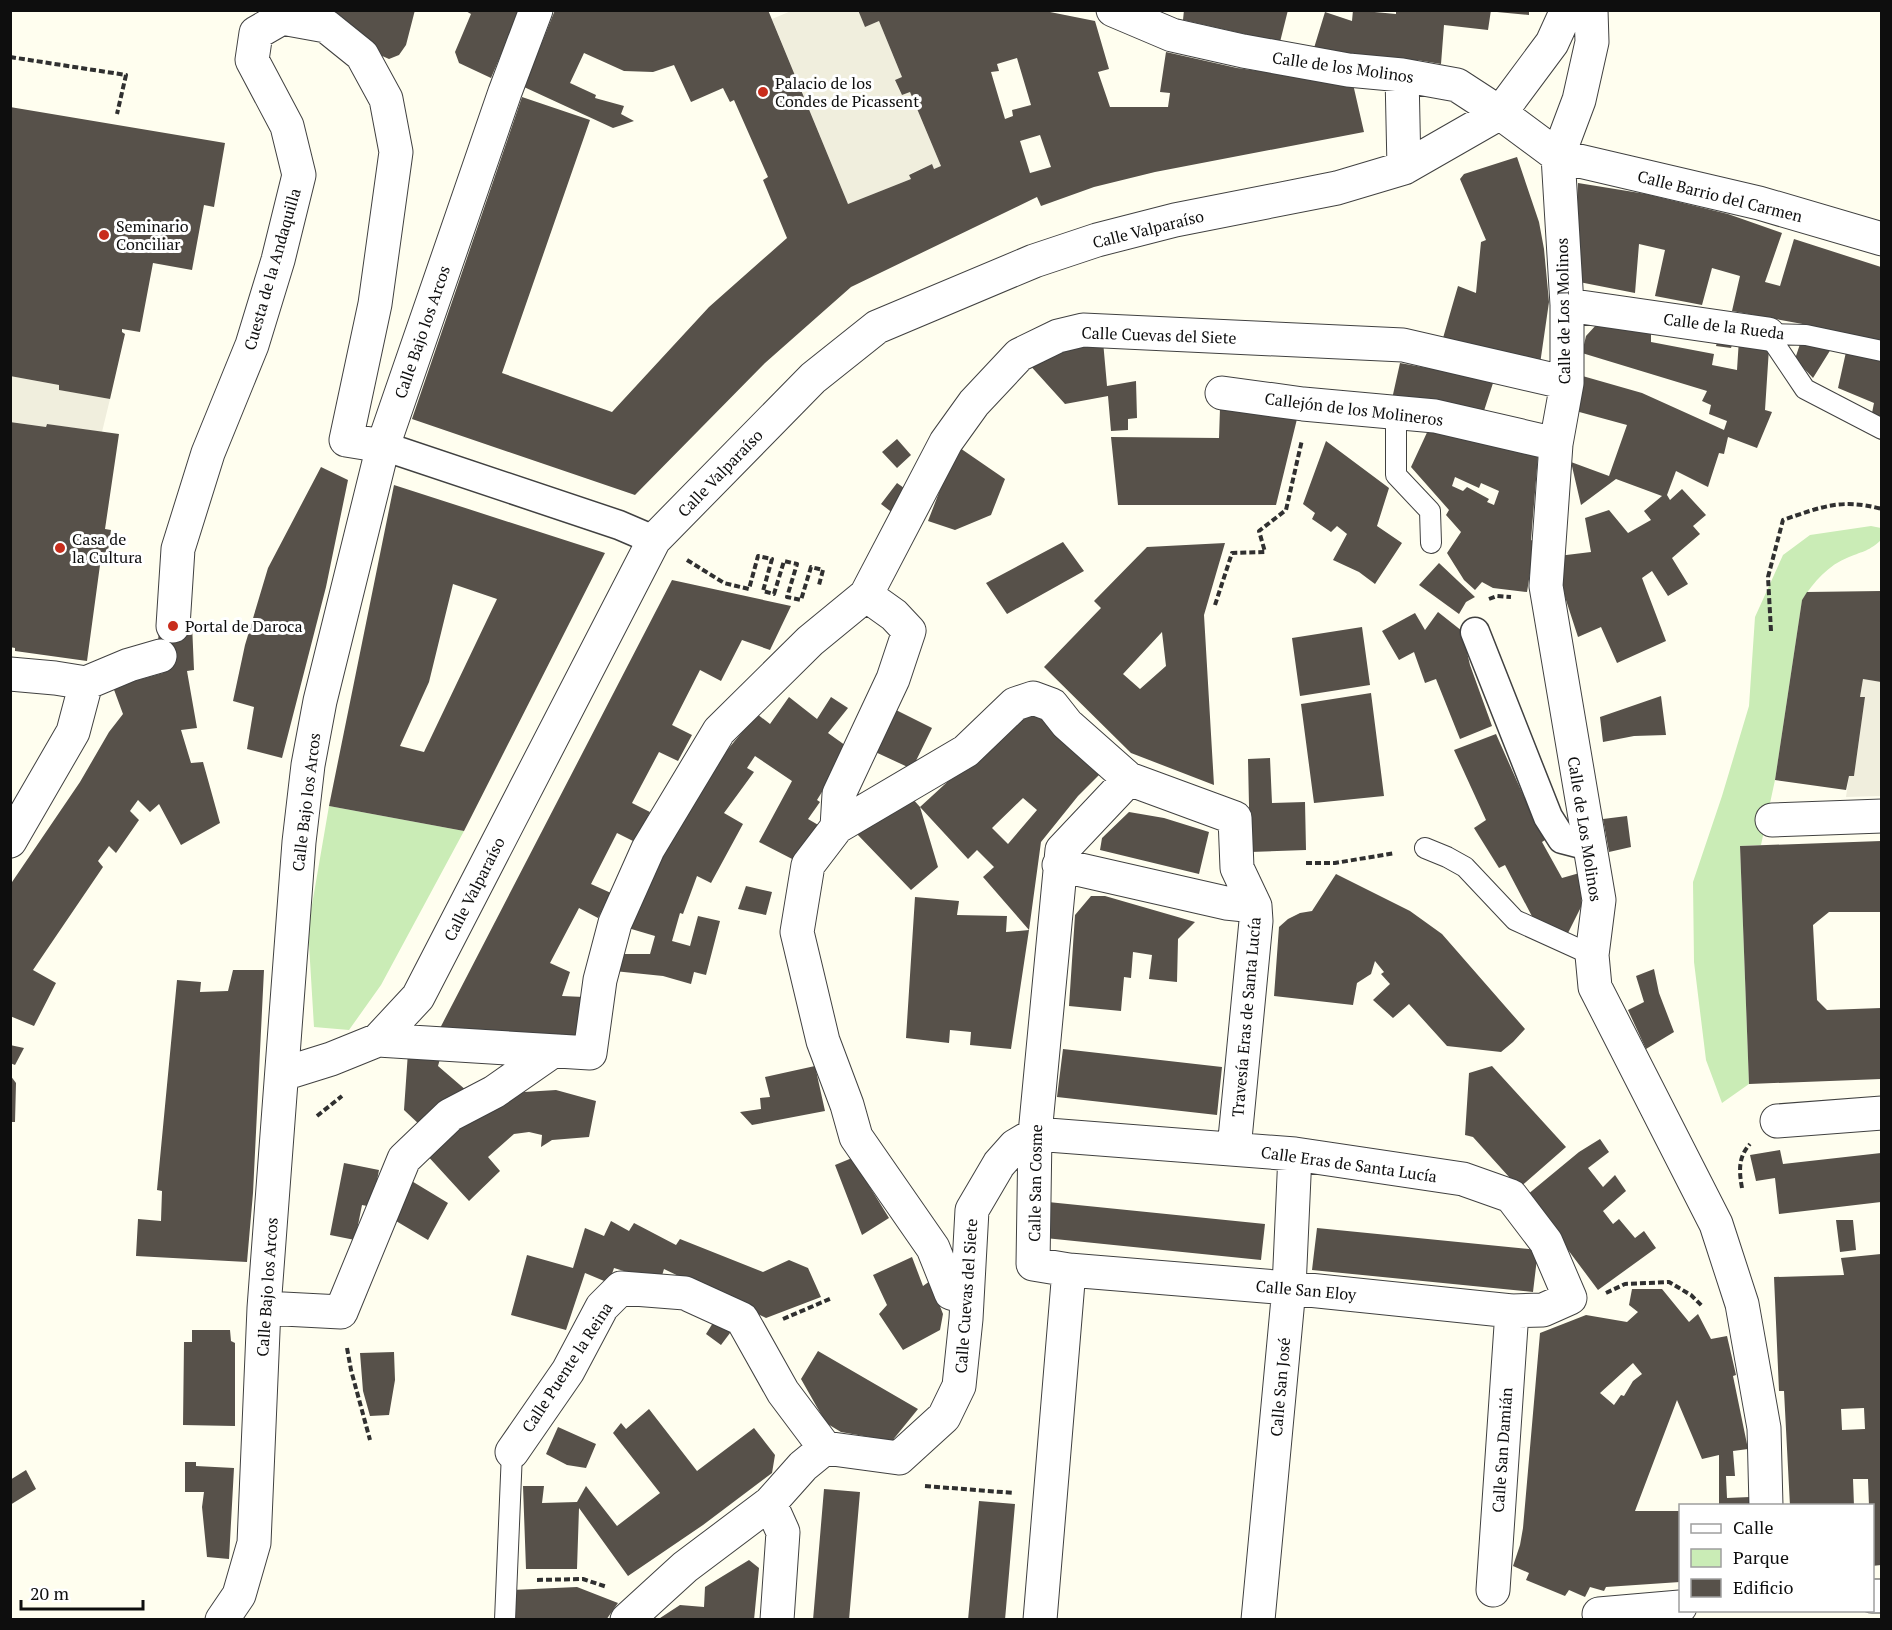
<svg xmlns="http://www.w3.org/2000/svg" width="1892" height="1630" viewBox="0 0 1892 1630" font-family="'PT Serif',serif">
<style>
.green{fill:#caecb6}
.plaza{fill:#f0eedd}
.building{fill:#57514a;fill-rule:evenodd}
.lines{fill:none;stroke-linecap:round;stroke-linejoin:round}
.service-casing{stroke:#414141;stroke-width:22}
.pedestrian-casing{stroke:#414141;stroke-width:31}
.minor-casing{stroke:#414141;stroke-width:35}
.path{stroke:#303030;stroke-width:4;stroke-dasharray:6 3;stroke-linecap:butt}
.service{stroke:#fff;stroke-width:20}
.pedestrian{stroke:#fff;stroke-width:28}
.minor{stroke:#fff;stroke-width:33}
.poi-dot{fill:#c82d1c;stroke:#fff;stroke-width:2}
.labels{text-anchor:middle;stroke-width:6;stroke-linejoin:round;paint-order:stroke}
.street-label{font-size:16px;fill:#0e0e0e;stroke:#fff}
.poi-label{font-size:16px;fill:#0e0e0e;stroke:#fff;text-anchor:start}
</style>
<rect width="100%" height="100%" fill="#fffeef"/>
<path class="green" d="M1871,526L1881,528V540C1869,551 1864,551 1849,557C1828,565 1814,582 1802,600L1775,780L1761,845L1740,846L1749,1084L1722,1103L1706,1060L1694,962L1693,882L1722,796L1749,706L1755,617L1783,555L1810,535Z
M329,806L464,831L381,985L349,1030L314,1027L308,928Z"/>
<path class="plaza" d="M858,10L865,27L879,21L902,77L895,81L902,95L910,92L941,166L934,169L932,164L909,174L911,179L848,204L772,19L791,11Z
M10,376L59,385L60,390L110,399L102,432L47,424L46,427L11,422Z
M1863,679L1881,682V796L1846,797L1849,776H1854L1865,697H1860Z"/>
<path class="building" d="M330,10H415L406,45L399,55L389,59L380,55Z
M464,10H520L491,78L459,63L455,52L471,14Z
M555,10H768L848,204L911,179L909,175L932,164L934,169L941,166L910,92L902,95L895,80L902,77L879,21L865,27L858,10H1040L1095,21L1109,69L1098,72L1110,107H1168L1170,93L1160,92L1166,52L1237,68L1353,84L1364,132L1155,172L1094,187L1041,206L1037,197L851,287L765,363L635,495L412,419L522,97L590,120L502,373L612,412L709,307L787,238L763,180L768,177L734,100L730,102L723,88L691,102L674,65L653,72L624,71L584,53L570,83L596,95L595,98L624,106L621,114L634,121L613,128L524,87ZM1017,58L1031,105L1012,110L1013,116L1005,119L991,72L999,71L997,64ZM1040,135L1051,167L1030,173L1020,141Z
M1184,10H1288L1280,42L1183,20Z
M1353,10L1396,14V10H1491L1488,30L1444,25L1441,64L1417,60V65L1345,58L1314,48L1325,12L1352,21Z
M1497,10H1529V15L1497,12Z
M10,107L225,143L214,207L204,205L192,270L153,263L140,332L122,329V332L125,334L110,399L59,390V385L10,376Z
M1517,157L1539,222L1544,249L1549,302L1540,364L1443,338L1458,286L1476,293L1481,242L1486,240L1460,179L1464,174Z
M1578,183L1646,194L1728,214L1782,233L1765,282L1780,286L1794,239L1881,267V343L1808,325L1732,311L1740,276L1712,268L1702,305L1655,296L1665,250L1639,244L1635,293L1574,281Z
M1597,324L1651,330V342L1714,354L1712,365L1737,370L1739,339L1769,348L1765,410L1772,412L1757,448L1728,437L1724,454L1719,453L1708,487L1676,471L1667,495L1670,500L1682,489L1706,515L1693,526L1700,534L1672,558L1688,584L1668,596L1652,571L1642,578L1666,641L1617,663L1601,627L1578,637L1565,597L1558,556L1591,552L1585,518L1609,510L1628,533L1651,520L1644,511L1662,496L1616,479L1581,505L1571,462L1609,476L1627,425L1572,410L1579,375L1642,393L1724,430L1727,421L1709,414L1711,405L1702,401L1707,391L1582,353L1586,336Z
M1719,335L1734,339L1731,348L1716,346Z
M1103,341L1107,386L1136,381L1137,418L1128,419V430L1111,431L1108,396L1065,404L1027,362L1063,348Z
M1800,344L1831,349L1813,378L1795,359Z
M1846,352L1881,361V418L1872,413L1874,403L1838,388Z
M1400,363L1494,380L1481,420L1392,399Z
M1220,408L1297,419L1276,505H1118L1111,437L1219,438Z
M10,422L46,427L47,424L119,434L105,529L111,530L106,566L100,565L87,661L15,651V648L10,647Z
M1430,426L1538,456L1531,540L1535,542L1527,592L1493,588L1482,582L1475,590L1464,580L1447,553L1461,532L1446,515L1449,510L1411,467ZM1455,477L1479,488L1481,483L1499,491L1494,505L1487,502L1489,499L1467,487L1463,491L1452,486Z
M897,439L911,455L897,468L882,452Z
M1326,441L1389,488L1377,526L1402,543L1375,584L1359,572L1333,560L1347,534L1337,526L1331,532L1312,519L1315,513L1303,504Z
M957,446L1005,479L991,515L955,530L928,521Z
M321,467L348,480L326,587L282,758L247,749L254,707L233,701L245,645L268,568Z
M897,483L911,493L894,514L881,504Z
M394,485L605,553L464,831L329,806ZM453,584L497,599L424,752L400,746L429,682Z
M1063,542L1084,571L1007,614L986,583Z
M1225,543L1204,615L1214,785L1131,753L1044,667L1101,608L1094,601L1147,547ZM1162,632L1166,666L1140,689L1123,674Z
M1439,563L1475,597L1466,602L1459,614L1419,585Z
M672,580L791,606L770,650L742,640L721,681L700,670L672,725L692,735L678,761L659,752L632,803L650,812L635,842L617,833L591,884L611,893L598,918L579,908L550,963L570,972L562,996L584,997L579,1040L437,1034Z
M1881,591V682L1863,679L1860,697H1865L1854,776H1849L1846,790L1775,780L1802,600L1807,592Z
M1438,612L1462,631L1470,665L1492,726L1460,739L1436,679L1425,683L1414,652L1399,660L1382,631L1415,613L1425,630Z
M192,624L194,670L187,671L197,728L181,730L191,763L203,762L220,823L181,845L159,804L150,812L138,800L130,811L139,820L116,853L109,846L98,861L103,867L33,970L56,983L34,1026L10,1016V885L80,782L109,732L123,714L113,687L163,673L158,642L159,629Z
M1362,627L1370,685L1300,696L1292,638Z
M1371,693L1384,796L1314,803L1301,704Z
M1661,696L1666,735L1634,736L1603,742L1600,717Z
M789,697L817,719L831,697L848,708L828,733L849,748L817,800L820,802L808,819L820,826L798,862L759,842L792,781L755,756L747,768L754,772L724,813L743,824L711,883L697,876L683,914L680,913L672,941L690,946L698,916L720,921L706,975L694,972L691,984L663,976L614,971L619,954H650L655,936L628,928L643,890L719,760L757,714L770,724Z
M892,708L932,728L912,769L871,750Z
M1036,713L1056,735L1100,774L1078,796L1041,842L1029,930L983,877L994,867L977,850L968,859L920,807L1016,719ZM1023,798L1037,810L1008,844L992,828Z
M1496,734L1524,797L1548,838L1542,842L1562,878L1583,872L1581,907L1567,935L1535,922L1505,865L1499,868L1474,828L1486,820L1454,750Z
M1270,758L1272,803L1305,802L1306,850L1250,852L1248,759Z
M912,798L920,807L938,867L911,890L856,833Z
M1129,812L1164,818L1209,832L1199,874L1100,850L1102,838Z
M1627,816L1631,847L1609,852L1603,819Z
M1881,841V912H1829L1813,925L1817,1000L1827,1010L1881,1008V1079L1749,1084L1740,846Z
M1336,874L1410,911L1442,934L1525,1029L1513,1042L1501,1052L1447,1046L1409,1004L1393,1018L1373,1000L1390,984L1381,974L1384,972L1375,961L1371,974L1357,983L1353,1005L1274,996L1279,927L1288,919L1300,913L1312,911Z
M746,886L772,892L766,915L738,909Z
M1091,896H1105L1195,922L1178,939L1177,982L1149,979L1152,955L1133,952L1131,978L1124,977L1121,1011L1069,1006L1075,915Z
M915,897L959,901L957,915L1007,916L1006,932L1029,930L1011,1049L970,1045L971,1032L950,1030L949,1043L906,1038Z
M1654,969L1659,993L1674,1032L1646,1049L1628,1010L1644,1002L1636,976Z
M233,970H264L253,1193L247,1262L136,1256L138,1219L161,1221L162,1191L157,1190L177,980L201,982L200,992L228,991Z
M10,1045L24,1048L15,1065L10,1063Z
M1063,1049L1222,1067L1217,1115L1057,1097Z
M408,1052L441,1055L438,1066L467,1091L421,1126L404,1110Z
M815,1066L825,1111L752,1125L740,1112L761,1109L760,1098L770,1097L765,1077Z
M1492,1066L1566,1147L1519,1188L1473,1137L1465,1135L1469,1073Z
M10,1075L16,1083L15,1122H10Z
M556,1090L596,1101L589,1137L552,1140L541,1147L542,1135L529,1132L514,1134L488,1157L500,1171L469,1201L425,1153L487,1103L524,1092Z
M1600,1139L1609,1152L1588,1168L1603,1187L1615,1175L1626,1191L1603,1211L1613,1224L1619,1219L1635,1238L1644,1231L1656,1248L1598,1290L1527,1195L1579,1152Z
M1780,1150L1783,1164L1881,1153V1202L1779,1214L1775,1178L1756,1181L1750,1155Z
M852,1158L889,1218L862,1235L835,1165Z
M344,1163L379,1170L372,1207L362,1205L355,1240L330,1235Z
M410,1180L448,1203L428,1240L391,1218Z
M1048,1202L1265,1224L1261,1260L1045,1238Z
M1836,1220H1853L1856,1250L1840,1252Z
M611,1221L629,1231L634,1223L676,1245L680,1239L763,1272L789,1260L808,1268L821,1297L766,1318L664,1269L660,1282L614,1268L609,1283L585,1273L566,1330L511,1315L527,1255L573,1268L585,1228L604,1236Z
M1317,1228L1538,1250L1533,1292L1312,1270Z
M1881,1254V1565L1872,1566V1506H1869L1868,1479H1853L1854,1506H1790L1784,1391H1779L1774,1277L1844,1275L1841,1258ZM1864,1408L1865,1429L1842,1430L1841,1409Z
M912,1257L923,1286L930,1281L943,1314L940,1330L903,1350L879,1314L887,1305L873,1275Z
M1632,1289H1662L1689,1322L1698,1314L1711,1339L1727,1336L1736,1375L1733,1376L1748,1449L1733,1451L1735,1476H1726L1727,1498L1750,1497L1749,1506H1719V1455L1702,1459L1677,1400L1635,1511H1680V1582L1606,1587L1604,1591L1590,1587L1585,1597L1569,1590L1565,1596L1526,1580L1529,1573L1513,1566L1520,1545L1523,1528L1540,1333L1586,1315L1627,1322L1638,1312L1629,1305ZM1633,1363L1642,1374L1633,1381L1624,1396L1621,1395L1614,1405L1600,1393Z
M716,1318L733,1329L721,1345L706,1334Z
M192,1330H230L231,1341L235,1343V1426L183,1425L184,1342H192Z
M818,1351L918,1409L892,1441L841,1432L826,1423L801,1379Z
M394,1352L395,1380L389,1415L370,1416L363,1391L360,1353Z
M649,1409L697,1471L754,1428L775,1455L772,1473L703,1525L628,1576L579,1508L577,1569H526L523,1486H544L542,1503L577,1502L586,1486L617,1526L660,1493L613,1433L621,1423L626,1429Z
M558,1427L596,1444L586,1468L567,1465L546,1454Z
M185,1462H196V1466L234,1468L229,1559L207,1557L202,1507L204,1492H185Z
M26,1470L36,1489L10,1505V1480Z
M824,1489L860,1492L849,1620H813Z
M979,1501L1015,1504L1005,1620H968Z
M749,1560L759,1568L754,1620H657L680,1605L704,1607L705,1587Z
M577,1587L618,1603L606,1620H510L512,1590Z"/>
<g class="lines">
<g class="service-casing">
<path id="service" d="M1768,334L1805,389L1882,429
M1768,334L1806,335L1882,351
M1396,413V475L1430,511L1431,543
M1425,848L1447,857L1465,867L1515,920L1592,955
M505,1620L512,1452"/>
</g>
<g class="pedestrian-casing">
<path id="pedestrian" d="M383,446L619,525L654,540
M1475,632L1548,817L1562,839L1589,846"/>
</g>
<g class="minor-casing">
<path id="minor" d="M1113,10L1172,35L1243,51L1348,70L1402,75L1457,85L1500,113L1558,156L1759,203L1882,239
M1591,10L1592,42L1579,100L1558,156L1567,305V383L1556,444L1546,586L1599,900L1592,955L1595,987L1716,1224L1742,1304L1764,1428L1766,1506
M1402,75L1404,168
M1567,305L1768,334
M1222,393L1303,404L1435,416L1556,444
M173,626L178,549L208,453L252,345L278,260L299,175L287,126L252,60L256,33L282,18L326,26L362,55L386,99L396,152L375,304L346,440L383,446
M10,674L55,678L86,683
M86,683L129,665L160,656
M1772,820L1882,816
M837,827L839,794L893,679L909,631L894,615L866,595
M10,841L73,732L86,683
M1059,865L1226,903L1255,906
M378,1040L590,1053L600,980L615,923L648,849L719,731L810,641L866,595L946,442L974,403L1019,355L1058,336L1083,330L1403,345L1567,383
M283,1074L331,1059L378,1040L418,997L654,540L813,378L877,327L1034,261L1097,240L1175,220L1337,188L1404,168L1500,113L1552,43L1567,10
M1777,1121L1882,1113
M1035,1134L1295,1154L1463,1179L1511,1196L1546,1242L1570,1298L1543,1310L1512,1311L1289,1288L1069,1270L1033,1264L1035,1134L1062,850L1129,779
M967,1298L951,1293L933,1248L856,1137L847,1105L823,1041L797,932L808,865L837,827L966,751L1015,704L1033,698L1052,705L1067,724L1129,779L1235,818L1237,868L1255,906L1256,921L1234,1149
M264,1308L341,1312L404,1159L450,1115L494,1092L553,1051
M825,1448L899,1458L944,1417L959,1386L966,1319L972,1210L999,1164L1015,1146L1035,1134
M512,1452L568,1371L602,1307L621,1288L685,1293L742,1319L783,1392L825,1448
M770,1503L783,1532L777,1620
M1493,1590L1512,1311
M1872,1596H1882
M1599,1614L1680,1607
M222,1620L239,1595L254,1543L264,1308L299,842L308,765L320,701L383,446L505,92L536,10
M627,1620L685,1567L770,1503L803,1466L825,1448
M1040,1620L1069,1270
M1258,1620L1289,1288L1295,1154"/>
</g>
<path class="path" d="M10,57L126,75L117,114
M687,560L724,583L749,589L758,556L772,559L763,591L774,594L784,561L797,564L787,597L801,600L811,567L823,570L819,585
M1489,599L1497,596L1511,597
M1215,605L1232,553L1265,552L1259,531L1286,510L1302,440
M1771,631L1768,577L1783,520C1821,507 1841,498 1882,509
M1306,863H1335L1395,853
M317,1116L342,1096
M1742,1188C1739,1171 1738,1157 1750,1144
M1606,1293L1625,1284L1669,1282L1691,1295L1702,1306
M783,1319L832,1298
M347,1348L351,1370L370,1440
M925,1486L1014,1493
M537,1580L583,1579L607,1587"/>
<use href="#service" class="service"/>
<use href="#pedestrian" class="pedestrian"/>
<use href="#minor" class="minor"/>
</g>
<g class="poi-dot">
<circle cx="763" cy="92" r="6"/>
<circle cx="104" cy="235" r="6"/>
<circle cx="60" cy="548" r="6"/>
<circle cx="173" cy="626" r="6"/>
</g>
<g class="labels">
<g class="street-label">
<text transform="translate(1343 67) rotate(8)" y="6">Calle de los Molinos</text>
<text transform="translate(1720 196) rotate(14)" y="6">Calle Barrio del Carmen</text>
<text transform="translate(1148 229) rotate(-14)" y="6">Calle Valparaíso</text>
<text transform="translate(272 269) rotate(-74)" y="6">Cuesta de la Andaquilla</text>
<text transform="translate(1563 311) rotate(-91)" y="6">Calle de Los Molinos</text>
<text transform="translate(1724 326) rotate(7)" y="6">Calle de la Rueda</text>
<text transform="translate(422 332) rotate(-71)" y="6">Calle Bajo los Arcos</text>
<text transform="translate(1159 335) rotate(2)" y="6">Calle Cuevas del Siete</text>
<text transform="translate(1354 409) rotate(7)" y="6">Callejón de los Molineros</text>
<text transform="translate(720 473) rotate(-46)" y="6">Calle Valparaíso</text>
<text transform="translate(306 802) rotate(-83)" y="6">Calle Bajo los Arcos</text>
<text transform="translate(1585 829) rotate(81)" y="6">Calle de Los Molinos</text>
<text transform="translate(474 889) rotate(-63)" y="6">Calle Valparaíso</text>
<text transform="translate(1246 1017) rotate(-85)" y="6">Travesía Eras de Santa Lucía</text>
<text transform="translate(1349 1164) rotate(8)" y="6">Calle Eras de Santa Lucía</text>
<text transform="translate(1035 1183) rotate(-89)" y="6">Calle San Cosme</text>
<text transform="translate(267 1287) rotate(-86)" y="6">Calle Bajo los Arcos</text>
<text transform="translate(1306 1290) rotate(5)" y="6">Calle San Eloy</text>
<text transform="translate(966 1296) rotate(-86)" y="6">Calle Cuevas del Siete</text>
<text transform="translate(567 1367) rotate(-57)" y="6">Calle Puente la Reina</text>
<text transform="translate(1280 1387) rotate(-85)" y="6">Calle San José</text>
<text transform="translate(1502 1450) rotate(-86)" y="6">Calle San Damián</text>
</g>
<g class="poi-label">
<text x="775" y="89">Palacio de los<tspan x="775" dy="18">Condes de Picassent</tspan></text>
<text x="116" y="232">Seminario<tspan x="116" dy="18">Conciliar</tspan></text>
<text x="72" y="545">Casa de<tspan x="72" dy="18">la Cultura</tspan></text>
<text x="185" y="632">Portal de Daroca</text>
</g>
</g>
<rect width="1892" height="1630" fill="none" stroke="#0e0e0e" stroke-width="24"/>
<rect x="1679" y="1504" width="195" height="108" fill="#ffffff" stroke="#9f9f9f" stroke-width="1.5"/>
<rect x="1691" y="1524" width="30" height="9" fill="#ffffff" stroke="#9f9f9f" stroke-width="1.5"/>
<text x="1733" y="1534" font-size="18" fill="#0e0e0e">Calle</text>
<rect x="1691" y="1549" width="30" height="18" fill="#caecb6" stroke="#9f9f9f" stroke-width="1.5"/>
<text x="1733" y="1564" font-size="18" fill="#0e0e0e">Parque</text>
<rect x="1691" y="1579" width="30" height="18" fill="#57514a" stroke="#9f9f9f" stroke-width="1.5"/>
<text x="1733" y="1594" font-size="18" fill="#0e0e0e">Edificio</text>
<path d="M21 1600v9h122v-9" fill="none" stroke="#0e0e0e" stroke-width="3"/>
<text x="30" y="1600" font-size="18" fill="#0e0e0e" stroke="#ffffff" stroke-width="4.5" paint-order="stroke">20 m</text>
</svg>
